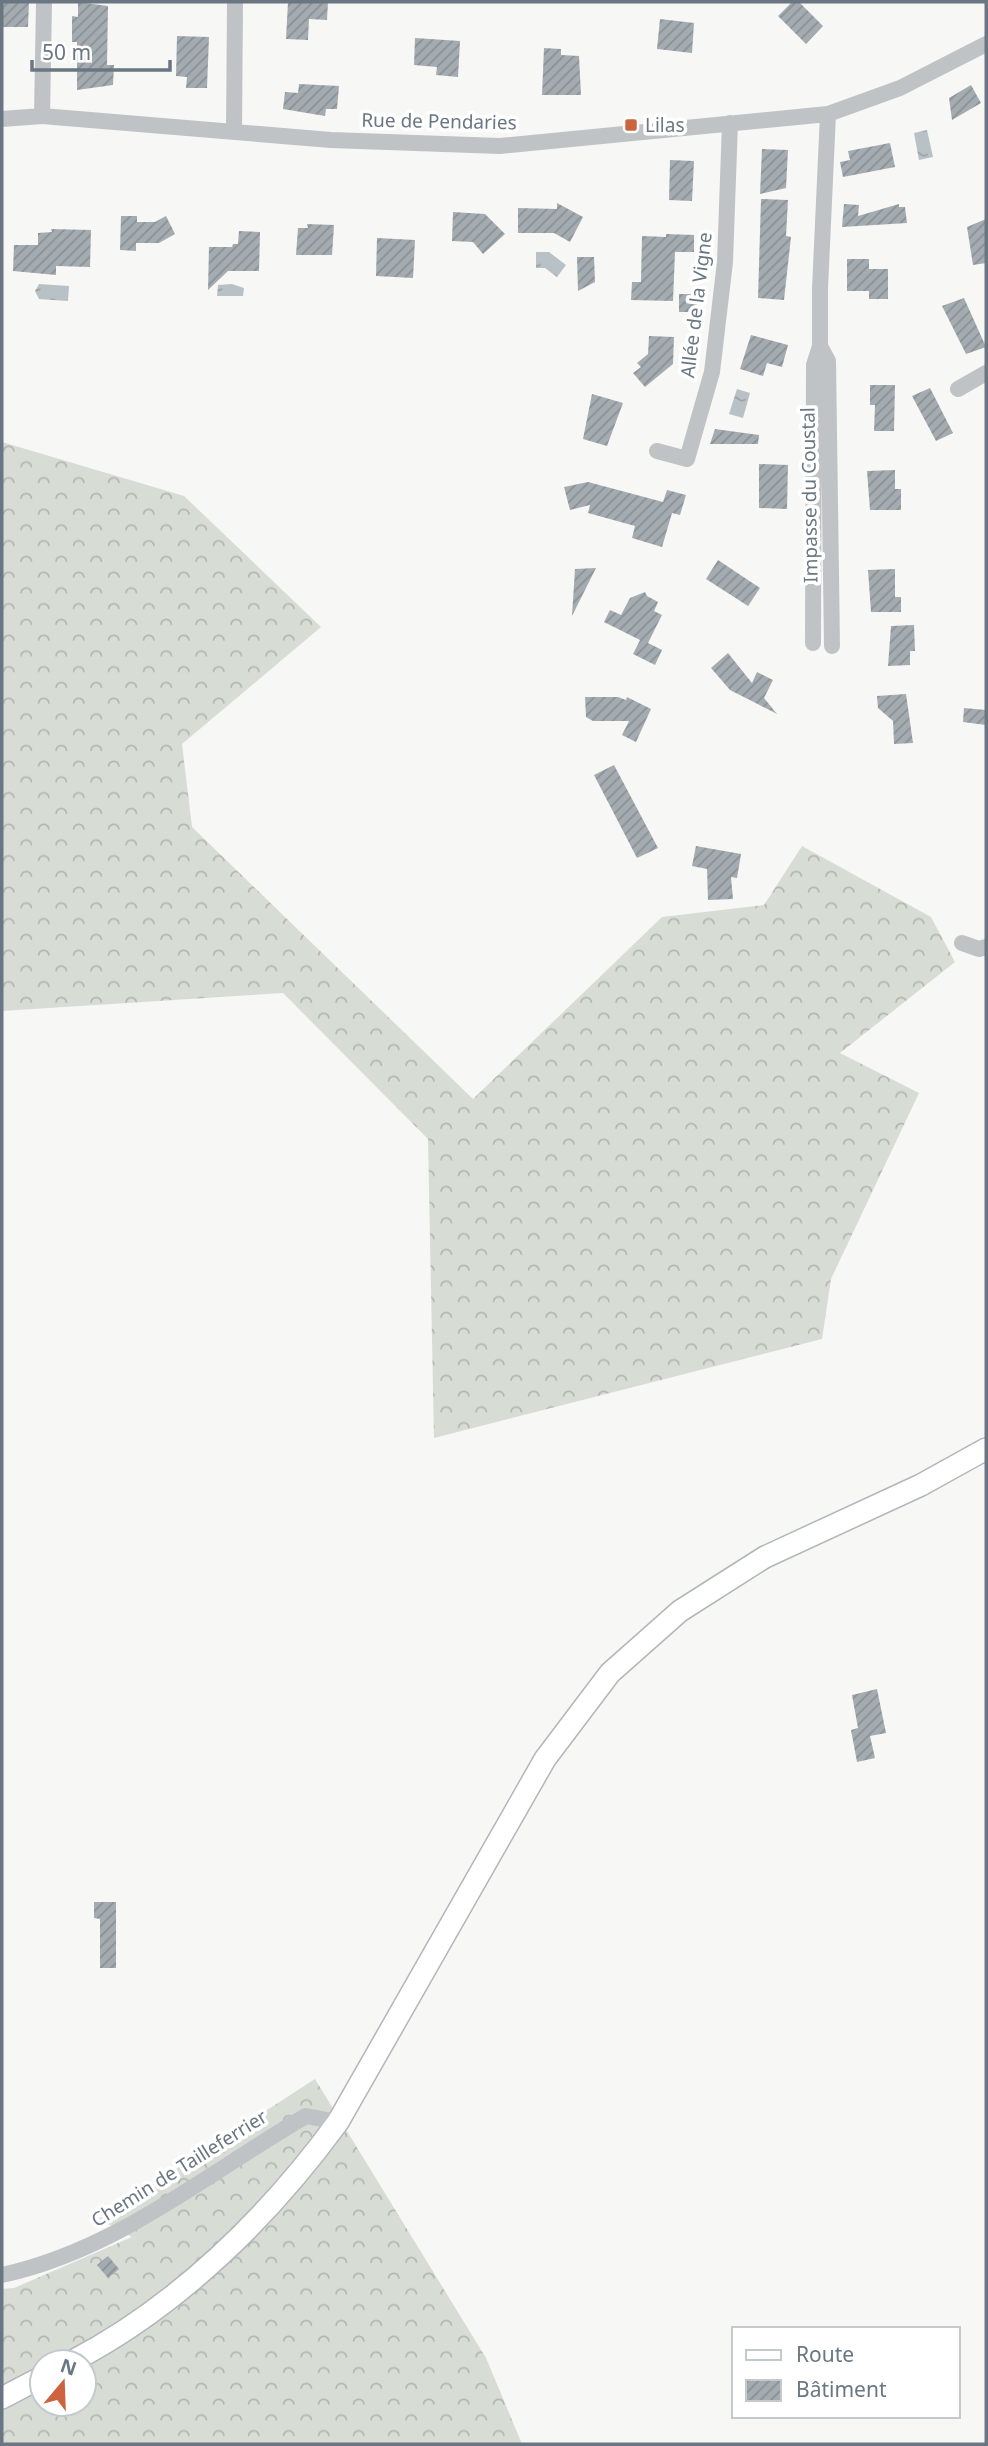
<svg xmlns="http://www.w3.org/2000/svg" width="988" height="2446" viewBox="0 0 988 2446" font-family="'Noto Sans',sans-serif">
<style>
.forest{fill:url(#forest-crowns);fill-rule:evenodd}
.water{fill:url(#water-ripples)}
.building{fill:url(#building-hatch)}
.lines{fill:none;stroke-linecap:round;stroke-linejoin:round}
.secondary-casing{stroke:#b2b6ba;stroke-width:24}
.street{stroke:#bfc3c6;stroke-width:16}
.secondary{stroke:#fff;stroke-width:21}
.poi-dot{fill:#cc6440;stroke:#fff;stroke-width:2.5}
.labels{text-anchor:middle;stroke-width:7;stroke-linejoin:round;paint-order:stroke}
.street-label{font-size:19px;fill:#6a7782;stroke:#fff}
.poi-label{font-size:19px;fill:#6a7782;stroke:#fff;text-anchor:start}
</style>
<defs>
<pattern id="forest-crowns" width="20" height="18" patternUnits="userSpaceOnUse" patternTransform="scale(1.75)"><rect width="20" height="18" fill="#d7dcd5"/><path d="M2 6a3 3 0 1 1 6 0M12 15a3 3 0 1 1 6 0" fill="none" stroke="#b2b7b2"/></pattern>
<pattern id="water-ripples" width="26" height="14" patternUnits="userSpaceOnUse" patternTransform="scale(1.75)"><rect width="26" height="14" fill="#b8c1c5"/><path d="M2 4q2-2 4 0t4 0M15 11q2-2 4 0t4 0" fill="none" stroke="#9aa2a5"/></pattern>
<pattern id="building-hatch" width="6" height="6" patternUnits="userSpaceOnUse" patternTransform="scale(1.75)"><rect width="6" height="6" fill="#a5acb1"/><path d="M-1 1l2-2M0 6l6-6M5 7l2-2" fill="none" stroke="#8a9195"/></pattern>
</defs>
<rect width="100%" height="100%" fill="#f7f7f5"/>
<path class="forest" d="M2,442L184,496L321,627L182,744L192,827L473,1099L662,917L764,905L802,846L931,917L955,962L840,1053L919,1093L831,1279L822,1339L434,1438L428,1139L283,993L2,1011Z
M315,2079L486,2358L522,2444H2V2289L14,2288L132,2237L99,2219ZM42,2362H84V2404H42Z"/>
<path class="water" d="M927,130L933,157L919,160L914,133Z
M536,252H549L566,265L557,277L545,268H536Z
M39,284L69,286L68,301L39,299L35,291Z
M232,284L244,288L243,296H217L218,285Z
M737,389L750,393L743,418L729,414Z"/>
<path class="building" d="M2,2H29L28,27H2Z
M78,2L108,6L107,65H114L113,85L77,90V42H72V16L78,17Z
M288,2H328L327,20L309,19L308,40L286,39Z
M792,2H799L823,26L806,44L778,16Z
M660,19L694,23L692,53L657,49Z
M177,36L209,37L207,88H186L187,77L176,76Z
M415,38L460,41L458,77L436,75L437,67L414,65Z
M544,48L561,49V55L579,56L581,95H542Z
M299,84L339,86L337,109H326L325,116L283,109L285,92L298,93Z
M971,85L981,103L952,120L949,98Z
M890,143L895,167L843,177L840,162L850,160L848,151Z
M762,149L788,150L786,188L760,194Z
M670,160L694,161L692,201L669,200Z
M761,199L788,200L786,236L791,237L784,300L758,298Z
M557,203L583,217L570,242L554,233H518V208L557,209Z
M844,204L859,205L858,216L899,204V207H905L907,223L842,227Z
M453,212L485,214L505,234L483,254L473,242L452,241Z
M121,216H137V222H155L166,216L175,234L159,243H136V251L120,250Z
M986,219V263L973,265L967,227Z
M307,224L334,225L332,255H296L298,228H308Z
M51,229L91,230L90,267L56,266V275L13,271L14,245H38V233L52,232Z
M239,231L260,232L259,271H228L208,290L209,247H232L233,244H238Z
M666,234L694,235V252H675L673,301L631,300L632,282H641L642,236L666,237Z
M377,238L415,240L413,278L376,276Z
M577,257H594L595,282L578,291Z
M847,259H869V269H888V299H869V291H847Z
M679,294H698L697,312H679Z
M964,298L986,347L966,354L942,306Z
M751,335L788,345L782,367L767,363L763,376L740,369Z
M649,336L674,337L673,364L645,387L633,373L641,367L637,363L648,354Z
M870,385H895L894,431H874L875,405H870Z
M930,388L953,433L936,441L912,396Z
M592,394L623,403L607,446L583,439Z
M715,429L759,435L758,444H710Z
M759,464L788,465L787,509L759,508Z
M895,470V489H901V510H870L867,471Z
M588,482L663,502L667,490L686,495L680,515L672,513L662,547L632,538L635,526L588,513L590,505L570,510L564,487Z
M718,560L760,588L748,606L706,579Z
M596,568L572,616L575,569Z
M895,569V597H901V612H871L868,570Z
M645,592L647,596L658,602L654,611L662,615L648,643L662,650L655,665L633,654L640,640L604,622L610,610L621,615L630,598Z
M914,625L915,651H910V665L888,666L891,626Z
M728,653L752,683L757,672L773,680L764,698L777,714L730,690L711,668Z
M906,694L913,743L894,744L893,721L878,708L877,696Z
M585,697H618L626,700L627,697L651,709L636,742L622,735L629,721H593L586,717Z
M964,708L986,710V725L963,722Z
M614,765L658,848L637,858L594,775Z
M696,846L741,854L737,878L731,877L733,899L708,900L707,869L692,866Z
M877,1689L886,1733L870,1736L875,1758L857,1762L851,1730L858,1728L852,1695Z
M94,1902H116V1968H100V1919L94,1918Z
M108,2256L119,2269L108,2278L97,2265Z"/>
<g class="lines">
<g class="secondary-casing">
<path id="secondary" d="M71,2362C177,2307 268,2218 338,2122L545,1759L610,1673L680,1611L765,1557L921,1485L986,1449
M2,2398L42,2377"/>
</g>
<path class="street" d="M42,116L44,2
M2,119L42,116L331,140L500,146L828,114L900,88L986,44
M234,131L235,2
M820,346V289L828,114
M958,389L986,373
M657,451L687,459L712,372L725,262L730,123
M813,643L814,365L820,346L828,361L832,646
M962,943L979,949L986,947
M2,2275C117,2250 206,2174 306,2116L338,2122"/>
<use href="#secondary" class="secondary"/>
</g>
<rect class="poi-dot" x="624" y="118" width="14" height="14" rx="3.5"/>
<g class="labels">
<g class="street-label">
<text transform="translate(439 121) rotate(1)" y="7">Rue de Pendaries</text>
<text transform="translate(696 305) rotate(-83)" y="7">Allée de la Vigne</text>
<text transform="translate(809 495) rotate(-91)" y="7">Impasse du Coustal</text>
<text transform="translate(179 2168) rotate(-32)" y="7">Chemin de Tailleferrier</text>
</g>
<g class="poi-label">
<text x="645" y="132">Lilas</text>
</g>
</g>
<rect width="988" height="2446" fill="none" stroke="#6a7782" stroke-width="7"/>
<rect x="732" y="2327" width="228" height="91" fill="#ffffff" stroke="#c3c9cd" stroke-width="2"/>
<rect x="746" y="2350" width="35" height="10" fill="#ffffff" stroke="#c3c9cd" stroke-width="2"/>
<text x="796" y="2362" font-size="21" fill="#6a7782">Route</text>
<rect x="746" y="2380" width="35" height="21" fill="url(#building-hatch)" stroke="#c3c9cd" stroke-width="2"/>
<text x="796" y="2397" font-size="21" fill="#6a7782">Bâtiment</text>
<g transform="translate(63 2383) rotate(19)"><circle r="33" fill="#ffffff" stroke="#c3c9cd" stroke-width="2"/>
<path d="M0-5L12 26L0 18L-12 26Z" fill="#cc6440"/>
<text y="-10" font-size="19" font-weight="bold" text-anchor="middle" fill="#6a7782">N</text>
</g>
<path d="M32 60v10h138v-10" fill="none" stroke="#6a7782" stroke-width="3.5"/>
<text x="42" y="60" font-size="21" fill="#6a7782" stroke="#ffffff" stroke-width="5" paint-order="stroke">50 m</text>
</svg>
